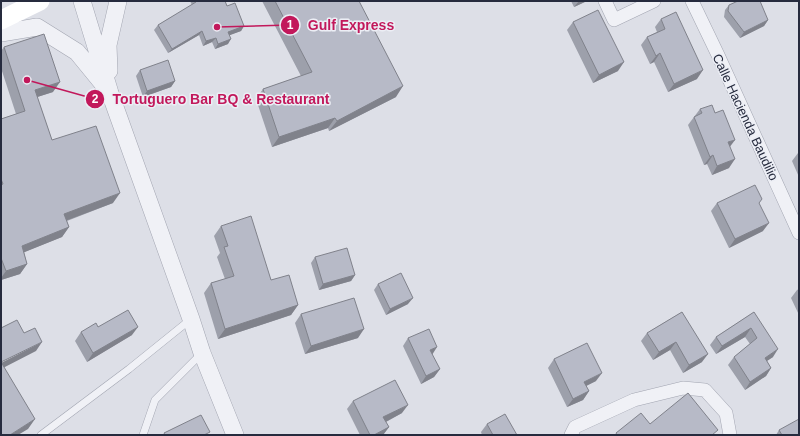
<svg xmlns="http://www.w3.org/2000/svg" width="800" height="436" viewBox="0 0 800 436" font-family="Helvetica,sans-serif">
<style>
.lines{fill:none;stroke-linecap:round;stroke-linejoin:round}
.service-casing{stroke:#a2a5b1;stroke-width:8}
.minor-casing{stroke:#a2a5b1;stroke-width:14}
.tertiary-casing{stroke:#a2a5b1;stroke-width:18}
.service{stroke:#f0f1f6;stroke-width:7}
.minor{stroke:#f0f1f6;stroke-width:13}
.tertiary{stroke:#f0f1f6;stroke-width:17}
.secondary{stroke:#fff;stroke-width:19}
.wall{fill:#9da0ab}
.shaded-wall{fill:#80828b}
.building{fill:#b7bac7;stroke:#80828b}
.labels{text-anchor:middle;stroke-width:3;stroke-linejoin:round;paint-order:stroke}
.street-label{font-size:13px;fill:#262b3e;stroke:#eceef5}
.leader{fill:none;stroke:#c2185b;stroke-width:1.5}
.callout-dot{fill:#c2185b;stroke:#eceef5;stroke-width:1.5}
.mark-label{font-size:12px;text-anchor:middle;font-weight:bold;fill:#fff}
.callout-label{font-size:14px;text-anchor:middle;font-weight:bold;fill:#c2185b;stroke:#eceef5;stroke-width:3;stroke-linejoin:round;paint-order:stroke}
</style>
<rect width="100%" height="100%" fill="#dddfe7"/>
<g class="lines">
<g class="service-casing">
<path id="service" d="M41,435L129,369L191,319
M143,435L155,400L202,353"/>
</g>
<g class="minor-casing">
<path id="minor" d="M605,1L614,20L654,1
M692,1L718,55L799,233
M571,435L575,427L634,400L683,388L705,390L726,413L730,435"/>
</g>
<g class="tertiary-casing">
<path id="tertiary" d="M82,1L110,93L191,319L202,353L235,435
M1,33L37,27L77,52L104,85
M109,71L108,45L118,1"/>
</g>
<use href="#service" class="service"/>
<use href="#minor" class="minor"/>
<use href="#tertiary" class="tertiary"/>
<path class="secondary" d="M1,20L40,1"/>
</g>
<path class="wall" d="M190,1H225L227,6L244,26L241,31L229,35L228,44L215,49L212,42L203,46L199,35L168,53L154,30L158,25L192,5Z
M262,1H359L396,97L329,131L328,128L272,147L256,99L263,89L301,76Z
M571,1H587L574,7Z
M729,5L768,20L764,26L740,38L724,17L725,10Z
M661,19L697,79L668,92L654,62L650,64L641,45L647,37L657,32L655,27Z
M573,22L618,71L593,83L567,30Z
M4,47L53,92L37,97L52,140L113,203L67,221L69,227L62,237L24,252L27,264L20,274L1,280V119L16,114L1,68V51Z
M140,70L175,81L171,87L143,97L136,76Z
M700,109L730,147L729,168L712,175L707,164L704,165L688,125Z
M799,152V177L792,161L798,153Z
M717,203H759L763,231L729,248L711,211Z
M221,226L271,280L298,305L291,315L218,339L204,293L211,283L225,279L217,257L220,253L214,236Z
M315,257L355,275L351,281L319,290L311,263Z
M378,284L408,304L386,315L374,290Z
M799,289V315L791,298L797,290Z
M682,312L702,362L683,373L670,350L653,360L641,341L647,333Z
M754,312L773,357L767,361L771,368L766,376L745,390L728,365L734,357L750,344L745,337L716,354L710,345L716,337Z
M301,314L358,338L305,354L295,323Z
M98,327L132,335L87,362L75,341L81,332Z
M408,338L440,369L434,377L421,384L403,346Z
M554,359L596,381L586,386L589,391L583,400L567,407L548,368Z
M353,401L402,413L386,422L389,427L383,435H360L347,409Z
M487,424L517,435H482L481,432Z
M779,430L799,435H776Z"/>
<path class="shaded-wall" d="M579,1H587L574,7Z
M768,20L764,26L740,38L744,32Z
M244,26L241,31L225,37L228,32Z
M202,31L199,35L168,53L172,49Z
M216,38L212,42L203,46L206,41Z
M231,39L228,44L215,49L218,44Z
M660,53L654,62L650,64L656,56Z
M624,62L618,71L593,83L599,75Z
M703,70L697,79L668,92L674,84Z
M175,81L171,87L143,97L147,91Z
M60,82L53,92L28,100L35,90Z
M403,86L396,97L329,131L337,121Z
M335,118L328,128L272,147L279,137Z
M735,140L729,148L728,142Z
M713,155L707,164L704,165L710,157Z
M735,159L729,168L712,175L717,166Z
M120,193L113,203L57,224L64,214Z
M769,223L763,231L729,248L735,239Z
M69,227L62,237L15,256L22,246Z
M27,264L20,274L1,280V278L6,271Z
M355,275L351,281L319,290L323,284Z
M413,298L408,304L386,315L390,309Z
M298,305L291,315L218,339L225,329Z
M138,327L132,335L87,362L93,353Z
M751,328L745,337L716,354L722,346Z
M364,329L358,338L305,354L311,346Z
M42,342L36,351L1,369V363Z
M676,342L670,350L653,360L659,352Z
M437,347L432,355L430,350Z
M778,349L773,357L759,366L765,358Z
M708,354L702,362L683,373L689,365Z
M771,368L766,376L745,390L750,382Z
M440,369L434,377L421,384L426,376Z
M602,373L596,381L578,390L584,382Z
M589,391L583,400L567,407L573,399Z
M408,405L402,413L378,426L383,417Z
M35,419L28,429L18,435H10Z
M389,427L383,435H374Z"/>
<path class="building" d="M195,1H225L227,6L235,3L244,26L228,32L231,39L218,44L216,38L206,41L202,31L172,49L158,25L196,2Z
M275,1H359L403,86L337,121L335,118L279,137L263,89L312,72Z
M738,1H760L768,20L744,32L728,11L729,5Z
M598,10L624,62L599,75L573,22Z
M676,12L703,70L674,84L660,53L656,56L647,37L665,29L661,19Z
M44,34L60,82L35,90L52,140L96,126L120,193L64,214L69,227L22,246L27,264L6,271L1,258V185L3,184L1,179V119L25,111L4,47Z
M168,60L175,81L147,91L140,70Z
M712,105L715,113L723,110L735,140L728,142L735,159L717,166L713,155L710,157L694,117L702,113L700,109Z
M755,185L762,199L759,203L769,223L735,239L717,203Z
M251,216L271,280L289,275L298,305L225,329L211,283L234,276L224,247L228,246L221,226Z
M347,248L355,275L323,284L315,257Z
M401,273L413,298L390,309L378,284Z
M354,298L364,329L311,346L301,314Z
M128,310L138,327L93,353L81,332L96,323L98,327Z
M682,312L708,354L689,365L676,342L659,352L647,333Z
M754,312L778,349L765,358L771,368L750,382L734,357L757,338L751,328L722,346L716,337Z
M17,320L24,333L35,328L42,342L1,362L35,419L10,435H1V328Z
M429,329L437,347L430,350L440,369L426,376L408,338Z
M587,343L602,373L584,382L589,391L573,399L554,359Z
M395,380L408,405L383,417L389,427L374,435H370L353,401Z
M688,393L718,430L712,435H617L616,433L641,413L650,424Z
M505,414L517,435H493L487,424Z
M201,415L210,432L204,435H165L164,433Z
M799,419V435H782L779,430Z"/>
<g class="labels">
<g class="street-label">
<text transform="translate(746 117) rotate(65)" y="5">Calle Hacienda Baudilio</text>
</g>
</g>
<path class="leader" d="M217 27L290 25M27 80L95 99"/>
<g class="callout-dot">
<circle cx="217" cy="27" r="4"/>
<circle cx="27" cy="80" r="4"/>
<circle cx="290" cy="25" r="10"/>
<circle cx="95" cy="99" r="10"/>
</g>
<g class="mark-label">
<text x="290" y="29">1</text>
<text x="95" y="103">2</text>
</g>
<g class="callout-label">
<text x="351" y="30">Gulf Express</text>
<text x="221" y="104">Tortuguero Bar BQ &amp; Restaurant</text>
</g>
<rect width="800" height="436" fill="none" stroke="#262b3e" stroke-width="4"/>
</svg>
